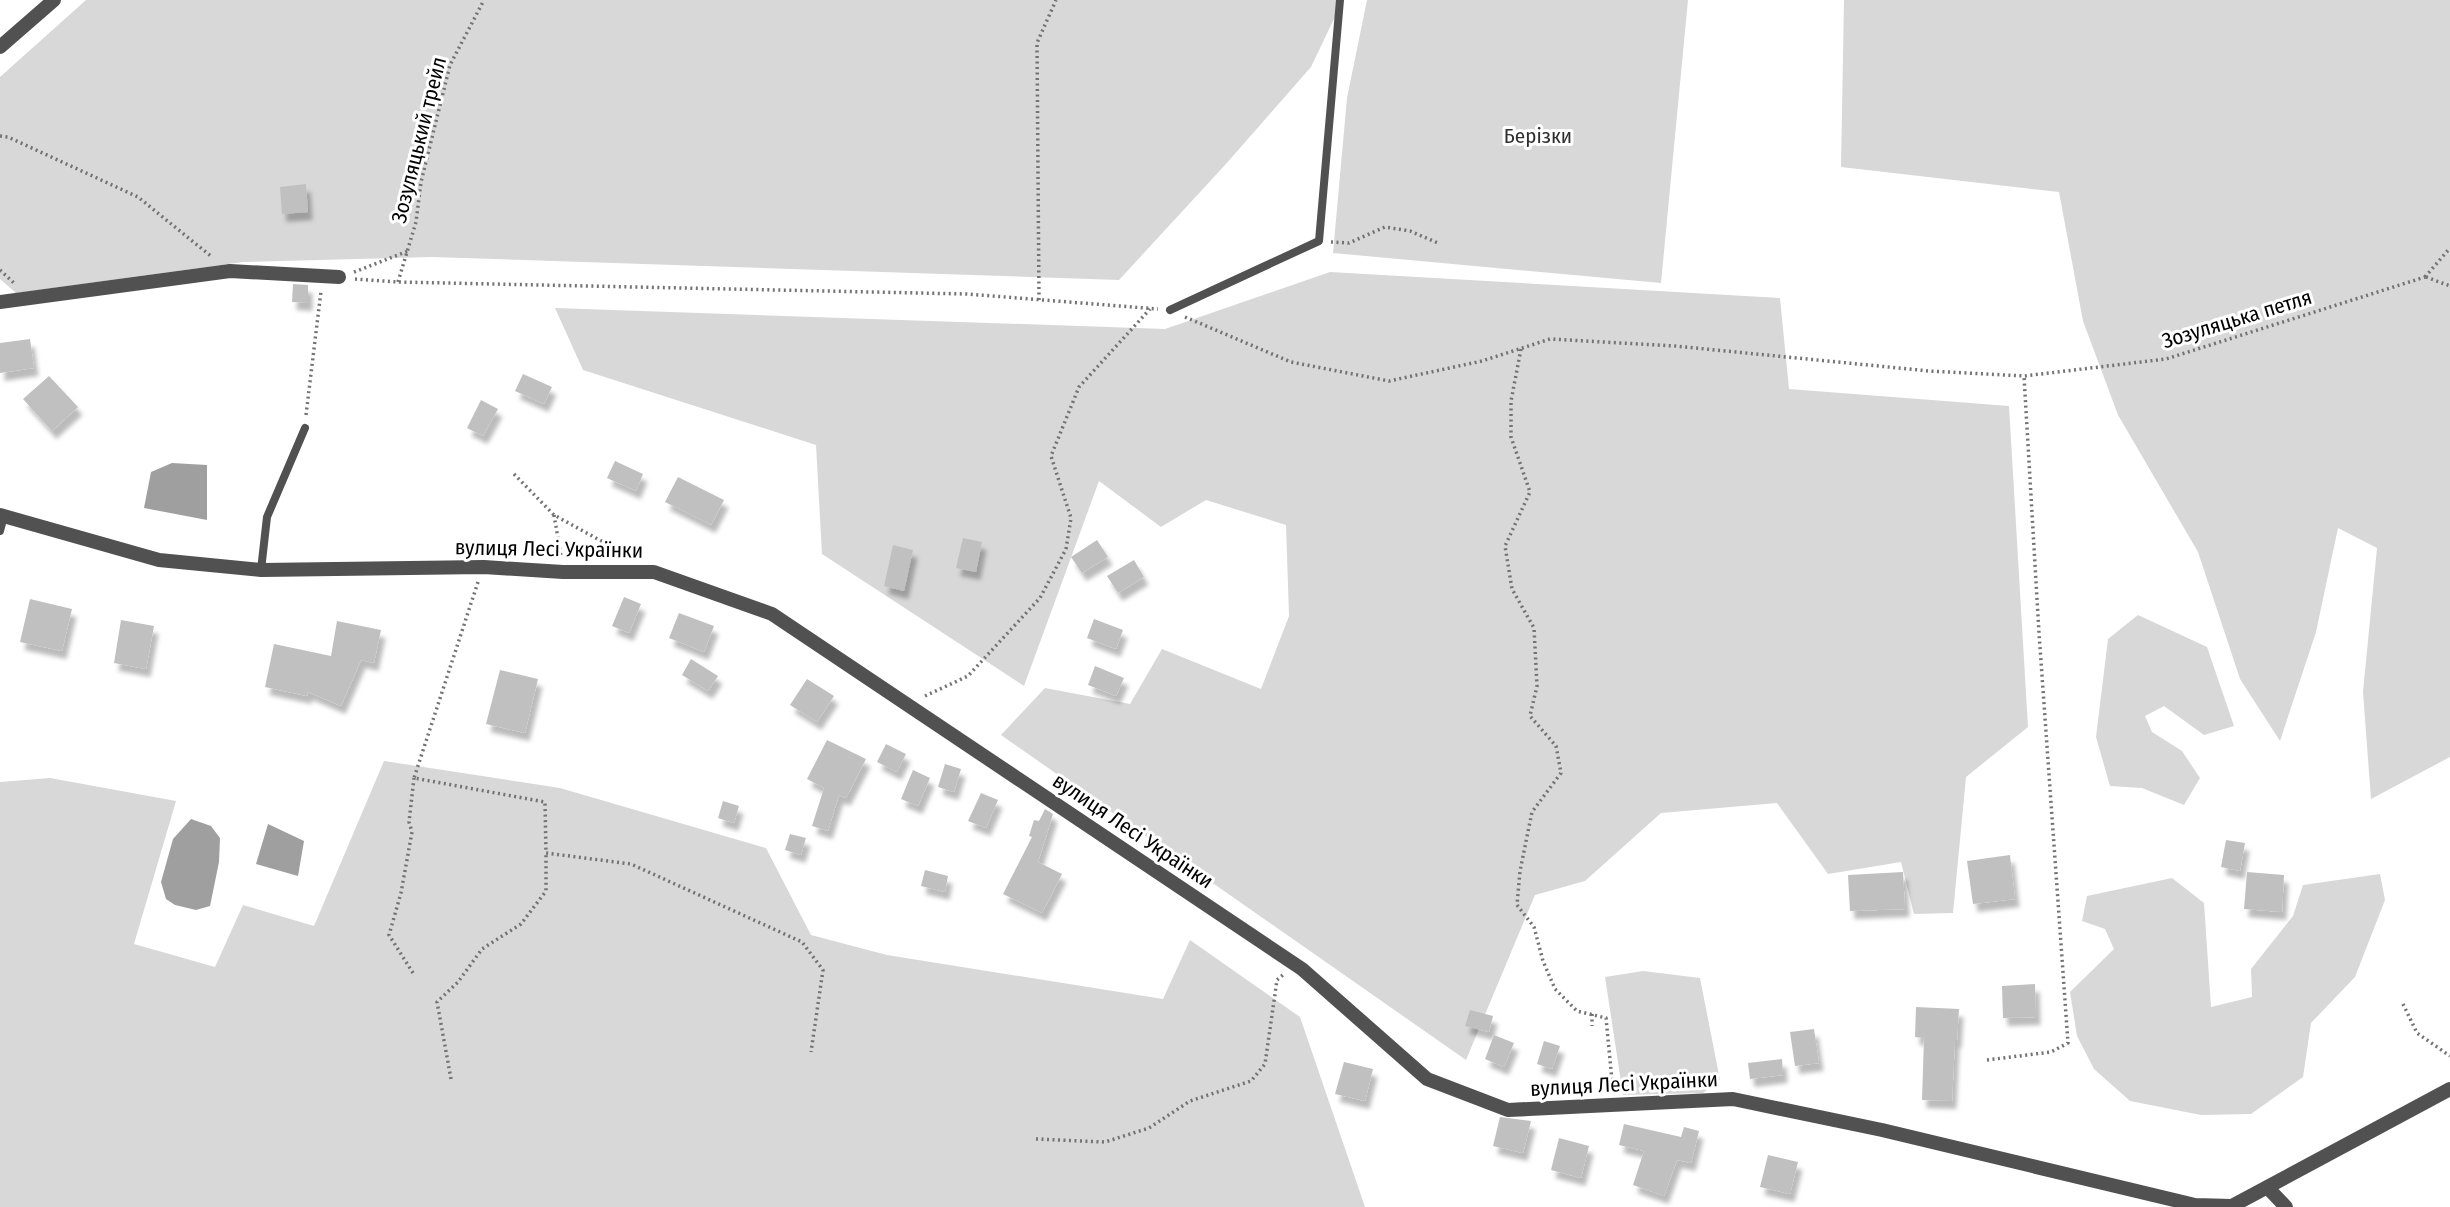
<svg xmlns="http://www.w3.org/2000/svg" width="2450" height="1207" viewBox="0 0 2450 1207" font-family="'Fira Sans Condensed',sans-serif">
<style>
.green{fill:#d8d8d8}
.water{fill:#9f9f9f}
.building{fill:#c0c0c0;filter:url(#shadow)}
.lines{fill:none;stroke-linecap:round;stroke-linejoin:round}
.path{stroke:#737373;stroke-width:3.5;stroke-dasharray:2 3.5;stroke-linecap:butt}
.service{stroke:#515151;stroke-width:8}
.minor{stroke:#515151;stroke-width:14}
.tertiary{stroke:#515151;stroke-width:14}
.labels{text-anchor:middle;stroke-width:6;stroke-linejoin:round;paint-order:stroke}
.park-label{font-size:21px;fill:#2f2f2f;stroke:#fff}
.street-label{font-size:21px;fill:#000;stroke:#fff}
</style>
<defs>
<filter id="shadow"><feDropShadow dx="4.5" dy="8" stdDeviation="2" flood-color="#0004"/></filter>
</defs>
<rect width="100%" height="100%" fill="#fff"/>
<path class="green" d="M86,0H1343L1311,67L1225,165L1119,280L432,257L243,262L16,293L0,279V77Z
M1367,0H1688L1661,283L1333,253L1347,98Z
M1844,0H2450V757L2371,799L2363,692L2377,548L2338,528L2316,632L2280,741L2240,679L2198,552L2118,415L2083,321L2059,192L1841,167Z
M1330,272L1780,298L1789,389L2009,406L2028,727L1966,777L1953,913L1914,914L1901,862L1828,874L1777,803L1661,813L1585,881L1535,895L1466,1060L1001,735L1045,688L1130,704L1162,649L1261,689L1289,616L1286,525L1206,500L1161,527L1099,481L1024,686L822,554L816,445L583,370L555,308L1165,329Z
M2138,615L2207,647L2234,726L2204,735L2164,706L2145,716L2152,732L2182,751L2200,778L2184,805L2142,788L2110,786L2096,737L2108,639Z
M384,761L560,788L766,848L811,935L887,955L1163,999L1190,940L1300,1017L1365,1207H0V782L50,778L176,801L134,944L215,967L243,905L314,926Z
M2380,874L2385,900L2355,977L2311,1023L2303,1077L2251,1114L2201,1115L2130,1101L2094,1069L2077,1036L2070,992L2114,949L2105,929L2082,921L2087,896L2172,878L2204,903L2211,1007L2252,997L2251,969L2293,916L2303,885Z
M1643,971L1700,978L1720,1080L1703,1093L1623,1095L1605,977Z"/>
<path class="water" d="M172,463L207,465V520L144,508L151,472Z
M191,819L211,826L220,838L219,862L210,906L196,910L175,905L166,899L161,882L173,839Z
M268,824L304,841L298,876L256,864Z"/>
<path class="building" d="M306,184L308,212L282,214L280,187Z
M293,284L308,285V303L292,302Z
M30,339L34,368L0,373V343Z
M523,374L552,387L544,404L515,391Z
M49,376L78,407L52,431L23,399Z
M481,400L498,409L483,436L467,428Z
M615,461L643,474L636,491L607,478Z
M678,477L724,500L711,525L665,502Z
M963,538L982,542L976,572L956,568Z
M1097,540L1108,557L1082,573L1071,557Z
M893,545L913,550L904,591L884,586Z
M1134,560L1144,577L1118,593L1107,576Z
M624,597L641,604L629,633L612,626Z
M30,599L72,609L62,651L20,642Z
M679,613L714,626L704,652L669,638Z
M1094,619L1123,630L1116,649L1087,638Z
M121,620L154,626L146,669L114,663Z
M337,621L381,630L374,663L361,660L341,706L308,692L307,696L265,687L274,644L331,656Z
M691,659L718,676L708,691L682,675Z
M1095,666L1124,678L1116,696L1088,685Z
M500,670L538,679L525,733L486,724Z
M807,679L834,696L817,722L790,705Z
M827,740L866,759L846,798L839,795L828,831L812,826L824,788L807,779Z
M886,744L906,754L897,772L877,762Z
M945,764L961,769L954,792L938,787Z
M913,770L930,778L918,806L901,799Z
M981,793L998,800L986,828L968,821Z
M723,801L739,806L734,823L718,818Z
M1045,809L1053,814L1038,862L1062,874L1042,913L1003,894L1032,837L1029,836L1034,820L1039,821Z
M790,834L806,838L801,855L785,850Z
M2226,840L2245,843L2240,871L2221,867Z
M2010,855L2015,899L1973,904L1967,861Z
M925,870L948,876L945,892L921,886Z
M1903,872L1905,909L1850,911L1848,875Z
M2247,872L2284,875L2282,912L2244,909Z
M2035,984L2036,1017L2003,1018L2002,986Z
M1916,1007L1959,1009L1957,1040H1955L1952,1101L1922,1100L1924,1038L1915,1037Z
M1470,1010L1493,1016L1489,1032L1465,1026Z
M1814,1029L1819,1063L1795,1066L1790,1032Z
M1494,1035L1514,1043L1504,1067L1485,1059Z
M1544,1041L1560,1046L1552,1069L1537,1064Z
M1782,1059L1783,1075L1750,1079L1748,1063Z
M1344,1062L1373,1069L1365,1101L1335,1094Z
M1500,1117L1531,1121L1523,1153L1493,1146Z
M1624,1124L1681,1137L1684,1127L1699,1131L1691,1163L1677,1160L1664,1196L1633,1185L1644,1151L1619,1145Z
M1559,1138L1589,1146L1581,1178L1551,1170Z
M1768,1155L1798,1162L1790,1194L1760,1187Z"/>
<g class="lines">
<path class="path" d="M0,136L8,137L138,197L212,257
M1331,242L1349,243L1385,227L1410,231L1438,243
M0,270L14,283
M354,272L408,251
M2425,277L2450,248
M2426,277L2450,286
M355,279L398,282L967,294L1158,309
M398,282L416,222L421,182L450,65L484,0
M1039,300L1037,43L1056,0
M1185,317L1291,362L1389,381L1482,361L1550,339L1675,346L1929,371L2024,376L2166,359L2425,277
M1521,349L1511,401V437L1530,492L1505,546L1512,589L1534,628L1537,686L1530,716L1556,746L1561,773L1532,812L1520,871L1517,905L1534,927L1543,961L1555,989L1577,1011L1606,1018L1613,1091
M306,415L321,291
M514,474L554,515L625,554
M554,515L561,556
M478,582L414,778L545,802L546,853L631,864L802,942L823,970L811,1052
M925,696L968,676L1040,598L1066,549L1071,518L1051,456L1079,387L1150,309
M413,973L389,935L401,893L412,832L409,822L414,778
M2403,1004L2417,1033L2450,1056
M1592,1014V1026
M1987,1060L2051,1052L2068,1043L2039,633L2024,376
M451,1079L437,1002L458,982L482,949L521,924L546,891V853
M1036,1139L1105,1142L1149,1128L1190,1101L1251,1081L1265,1064L1277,980L1284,974"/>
<path class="service" d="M1170,310L1319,241L1340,0
M0,531L4,516
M261,570L267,517L305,428"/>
<path class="minor" d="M0,302L230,271L339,277
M2267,1187L2286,1207
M2232,1206L2450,1089"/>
<path class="tertiary" d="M0,47L54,0
M0,515L159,560L261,570L484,567L563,572H654L772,614L1302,969L1427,1079L1508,1110L1733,1099L1882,1130L2195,1205L2232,1206"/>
</g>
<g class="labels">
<g class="park-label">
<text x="1538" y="143">Берізки</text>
</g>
<g class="street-label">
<text transform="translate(419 140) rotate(-76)" y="7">Зозуляцький трейл</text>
<text transform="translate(2237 319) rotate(-17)" y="7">Зозуляцька петля</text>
<text transform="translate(549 549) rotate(1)" y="7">вулиця Лесі Українки</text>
<text transform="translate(1133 831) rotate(34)" y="7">вулиця Лесі Українки</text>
<text transform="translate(1624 1084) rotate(-3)" y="7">вулиця Лесі Українки</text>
</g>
</g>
</svg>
